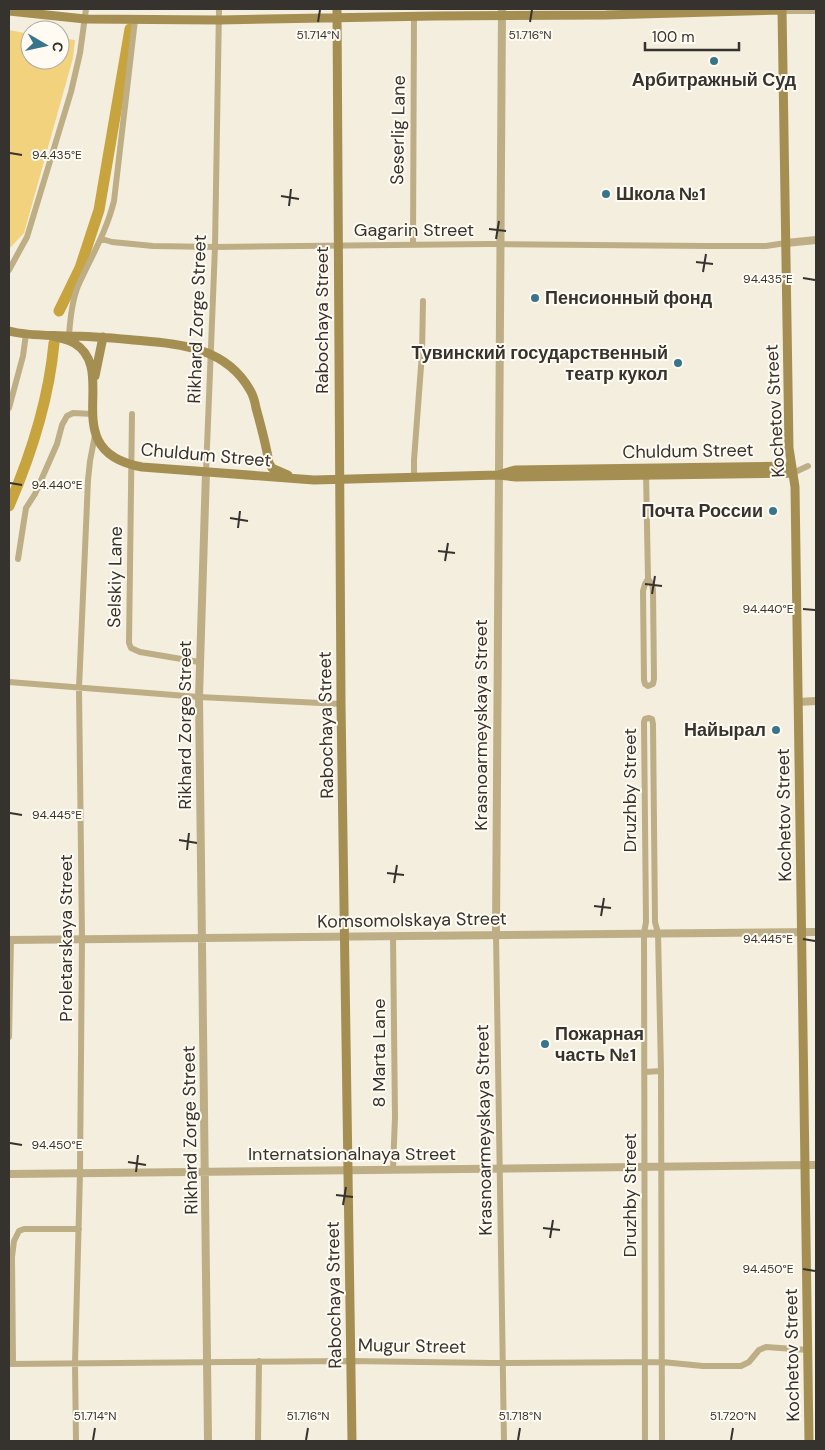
<svg xmlns="http://www.w3.org/2000/svg" width="825" height="1450" viewBox="0 0 825 1450" font-family="'DM Sans',sans-serif">
<style>
.green{fill:#f3d27d}
.lines{fill:none;stroke-linecap:round;stroke-linejoin:round}
.river{stroke:#c8a43e;stroke-width:11}
.minor{stroke:#bdae86;stroke-width:6}
.tertiary{stroke:#bdae86;stroke-width:8}
.secondary{stroke:#a58e51;stroke-width:9}
.ticks{fill:none;stroke:#36332e;stroke-width:2}
.poi-dot{fill:#37758a;stroke:#fffbf2;stroke-width:2}
.labels{text-anchor:middle;stroke-width:4;stroke-linejoin:round;paint-order:stroke}
.poi-label{font-size:18px;font-weight:bold;fill:#36332e;stroke:#fffbf2;text-anchor:start}
.street-label{font-size:18px;fill:#36332e;stroke:#fffbf2}
.ticks-label{font-size:12px;text-anchor:middle;fill:#36332e;stroke:#fffbf2;stroke-width:4;stroke-linejoin:round;paint-order:stroke}
</style>
<rect width="100%" height="100%" fill="#f4eedf"/>
<path class="green" d="M9,30L30,34V60H60V38L75,40L73,58L24,233L9,249Z"/>
<g class="lines">
<path class="river" d="M59,311L80,268L99,210L130,29
M9,506C31,455 49,398 54,343"/>
<path class="minor" d="M102,239L112,242L153,246L215,247L489,244L706,246H766L786,243
M413,245L414,16
M9,270L27,237L71,92L80,53L86,9
M69,336C70,320 72,301 78,286C91,257 106,233 114,201L135,20
M9,408L23,356L26,334
M132,414L129,643L131,648L140,652L199,662
M206,472L215,247L219,9
M646,472L648,579L652,584L653,590L654,679L653,684L648,686L645,684L644,680L643,591L645,584L648,579
M793,473L808,466
M414,477V460L422,353L423,301
M18,559L26,508L35,494L57,444L62,425L67,416L73,413L93,414
M9,682L199,697L341,704
M496,934L504,1441
M9,1037L11,940
M645,1072L661,1071
M393,1169L395,1117L393,936
M9,1364L350,1361L492,1363L662,1362L703,1366H741L749,1362L759,1350L766,1347L808,1350
M13,1364L12,1257L14,1241L19,1231L24,1229H79
M76,1441L75,1364L80,1173L82,938L79,688L88,480L90,461L95,435
M258,1441L259,1361
M645,1441L644,933L646,922L644,722L645,719L649,718L652,719L653,724L655,922L658,933L661,1071L662,1441"/>
<path class="tertiary" d="M782,10H816
M786,243L816,240
M206,472L199,697L208,1441
M798,702L816,701
M496,934L502,9
M9,940L816,932
M9,1174L816,1165"/>
<path class="secondary" d="M337,9L341,704L352,1441
M782,9L789,448L795,487L809,1441
M9,11L85,19L219,20L434,16L606,15L782,10
M9,331C28,336 49,335 69,336C91,336 112,338 134,340C178,344 225,346 250,390C253,395 255,402 256,408C261,426 266,444 269,463L272,468L288,475
M52,336C60,338 68,339 74,343C121,371 54,451 142,467L314,480L498,475L516,477L793,473
M95,376L103,337
M498,475L515,470L791,466"/>
</g>
<path class="ticks" d="M318,22L320,10M530,22L532,10M10,153L22,155M281,196L299,199M289,206L291,189M489,229L506,231M496,239L499,221M696,262L713,264M703,272L706,254M803,278L815,280M10,483L22,485M230,518L248,521M238,528L240,511M438,551L455,553M445,561L448,543M645,584L662,586M652,594L655,576M803,609L815,610M10,813L22,815M179,840L197,843M187,850L189,833M387,873L404,875M394,883L397,865M594,906L611,908M601,916L604,898M803,939L815,941M10,1143L22,1145M128,1162L146,1165M136,1172L138,1155M336,1195L353,1197M343,1205L346,1187M543,1228L560,1230M550,1238L553,1220M803,1269L815,1271M93,1440L95,1428M306,1440L308,1428M518,1440L520,1428M731,1440L733,1428"/>
<g class="poi-dot">
<circle cx="714" cy="61" r="5"/>
<circle cx="606" cy="194" r="5"/>
<circle cx="535" cy="298" r="5"/>
<circle cx="678" cy="363" r="5"/>
<circle cx="773" cy="511" r="5"/>
<circle cx="776" cy="730" r="5"/>
<circle cx="545" cy="1044" r="5"/>
</g>
<g class="labels">
<g class="poi-label">
<text x="714" y="86" text-anchor="middle">Арбитражный Суд</text>
<text x="616" y="200">Школа №1</text>
<text x="545" y="304">Пенсионный фонд</text>
<text x="668" y="359" text-anchor="end">Тувинский государственный<tspan x="668" dy="21">театр кукол</tspan></text>
<text x="763" y="517" text-anchor="end">Почта России</text>
<text x="766" y="736" text-anchor="end">Найырал</text>
<text x="555" y="1040">Пожарная<tspan x="555" dy="21">часть №1</tspan></text>
</g>
<g class="street-label">
<text transform="translate(398 130) rotate(-89)" y="6">Seserlig Lane</text>
<text x="414" y="236">Gagarin Street</text>
<text transform="translate(197 319) rotate(-88)" y="6">Rikhard Zorge Street</text>
<text transform="translate(322 320) rotate(-90)" y="6">Rabochaya Street</text>
<text transform="translate(775 411) rotate(-93)" y="6">Kochetov Street</text>
<text transform="translate(688 451) rotate(-1)" y="6">Chuldum Street</text>
<text transform="translate(206 455) rotate(5)" y="6">Chuldum Street</text>
<text transform="translate(115 577) rotate(-89)" y="6">Selskiy Lane</text>
<text transform="translate(185 725) rotate(-90)" y="6">Rikhard Zorge Street</text>
<text transform="translate(326 725) rotate(-91)" y="6">Rabochaya Street</text>
<text transform="translate(481 725) rotate(-90)" y="6">Krasnoarmeyskaya Street</text>
<text transform="translate(630 790) rotate(-90)" y="6">Druzhby Street</text>
<text transform="translate(784 815) rotate(-91)" y="6">Kochetov Street</text>
<text transform="translate(412 920) rotate(-1)" y="6">Komsomolskaya Street</text>
<text transform="translate(66 938) rotate(-90)" y="6">Proletarskaya Street</text>
<text transform="translate(379 1053) rotate(-90)" y="6">8 Marta Lane</text>
<text transform="translate(190 1130) rotate(-91)" y="6">Rikhard Zorge Street</text>
<text transform="translate(484 1130) rotate(-91)" y="6">Krasnoarmeyskaya Street</text>
<text x="352" y="1160">Internatsionalnaya Street</text>
<text transform="translate(630 1195) rotate(-90)" y="6">Druzhby Street</text>
<text transform="translate(334 1295) rotate(-91)" y="6">Rabochaya Street</text>
<text transform="translate(412 1346) rotate(1)" y="6">Mugur Street</text>
<text transform="translate(792 1355) rotate(-91)" y="6">Kochetov Street</text>
</g>
</g>
<g class="ticks-label">
<text x="318" y="39">51.714°N</text>
<text x="530" y="39">51.716°N</text>
<text x="57" y="159">94.435°E</text>
<text x="768" y="283">94.435°E</text>
<text x="57" y="489">94.440°E</text>
<text x="768" y="613">94.440°E</text>
<text x="57" y="819">94.445°E</text>
<text x="768" y="943">94.445°E</text>
<text x="57" y="1149">94.450°E</text>
<text x="768" y="1273">94.450°E</text>
<text x="95" y="1420">51.714°N</text>
<text x="308" y="1420">51.716°N</text>
<text x="520" y="1420">51.718°N</text>
<text x="733" y="1420">51.720°N</text>
</g>
<rect width="825" height="1450" fill="none" stroke="#36332e" stroke-width="20"/>
<g transform="translate(45 45) rotate(99)"><circle r="24" fill="#fffbf2" stroke="#afaba4"/>
<path d="M0-4L9 19L0 12L-9 19Z" fill="#37758a"/>
<text y="-8" font-size="14" font-weight="bold" text-anchor="middle" fill="#36332e">С</text>
</g>
<path d="M645 42v8h94v-8" fill="none" stroke="#36332e" stroke-width="2.5"/>
<text x="652" y="42" font-size="15" fill="#36332e" stroke="#fffbf2" stroke-width="4" paint-order="stroke">100 m</text>
</svg>
